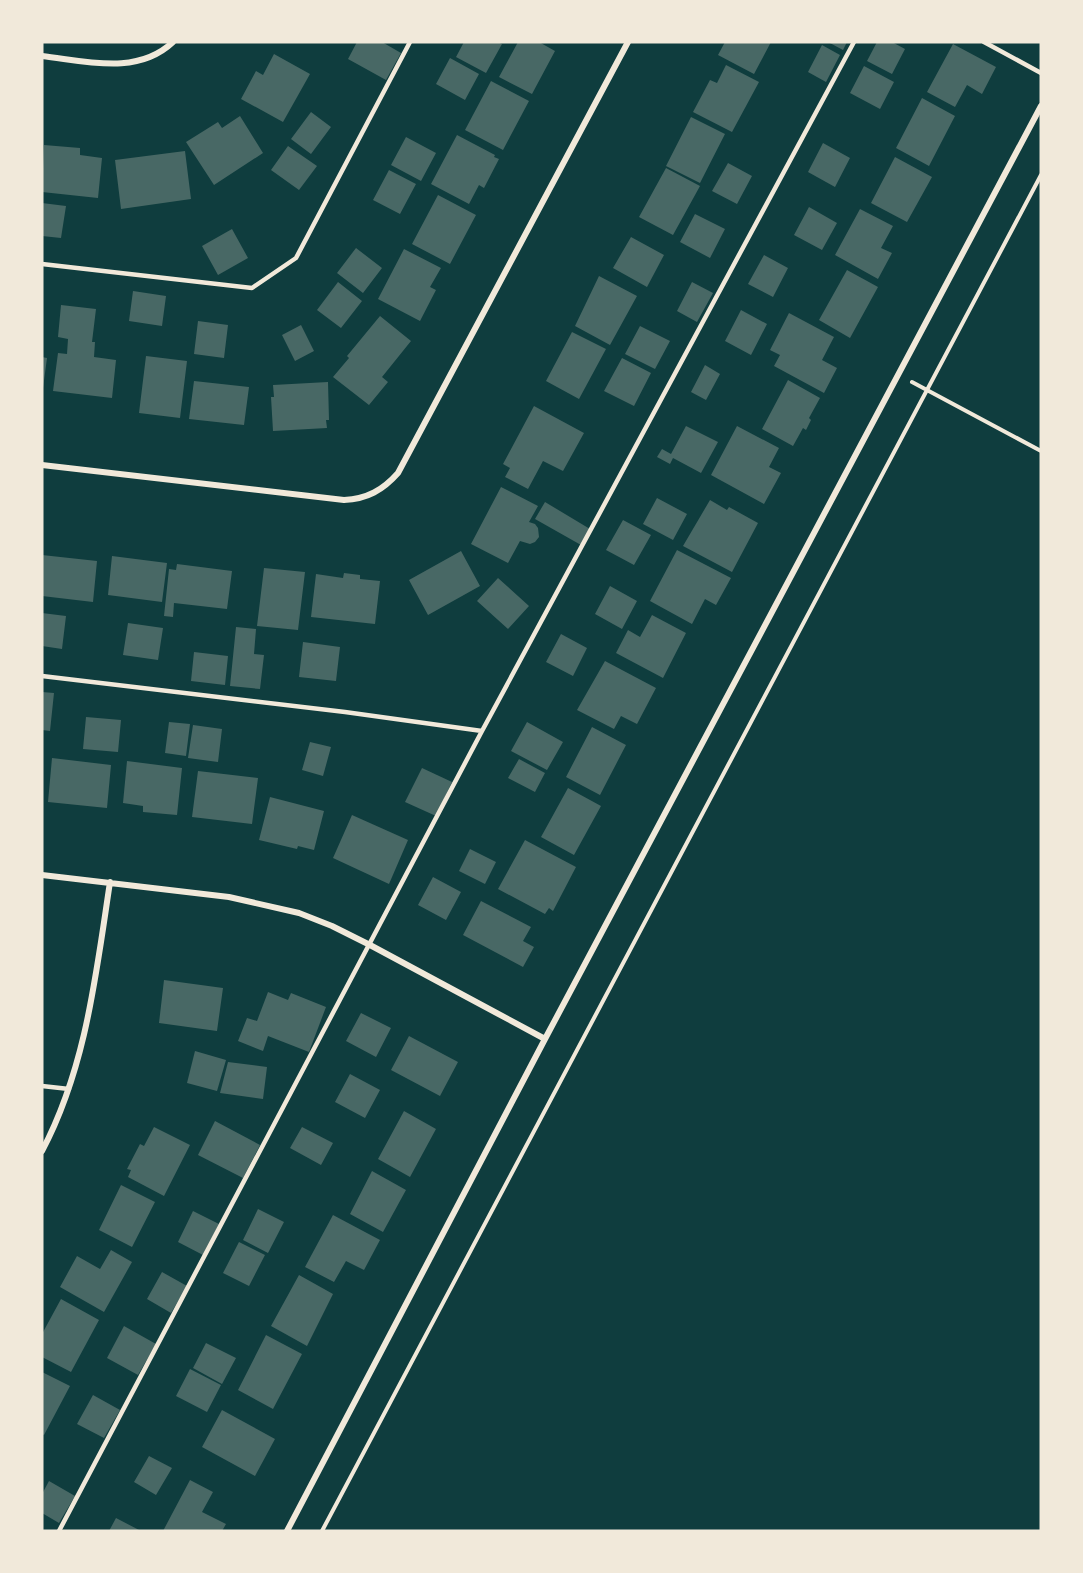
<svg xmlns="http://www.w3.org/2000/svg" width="1083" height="1573" viewBox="0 0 1083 1573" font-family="Georgia,serif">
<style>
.building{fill:#486865}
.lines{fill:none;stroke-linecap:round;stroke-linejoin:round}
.path{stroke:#f1e9da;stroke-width:4}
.service{stroke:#f1e9da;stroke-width:4.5}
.minor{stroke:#f1e9da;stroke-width:6}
</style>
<rect width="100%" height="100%" fill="#0f3d3e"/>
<path class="building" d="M357,42H382L401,53L386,80L348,59Z
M464,42H497L502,44L486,73L456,57Z
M518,42H539L555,51L532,94L499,77Z
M725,42H771L754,74L718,55Z
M828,42H847L843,50Z
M877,42H892L905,49L892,74L867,61Z
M953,44L996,67L982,94L967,85L955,107L927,92Z
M822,45L840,55L826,82L808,72Z
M274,54L310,74L283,122L241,99L256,71L263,75Z
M450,58L479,74L465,100L436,84Z
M726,65L759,82L732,132L693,112L710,80L717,83Z
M864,66L894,82L880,109L850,93Z
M491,81L529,101L503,150L465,130Z
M922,98L955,116L929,166L896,148Z
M311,112L331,127L311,154L291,139Z
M240,116L263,153L214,185L186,142L218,122L222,128Z
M691,117L725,134L700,183L666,166Z
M457,135L495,155L494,157L499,159L484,188L479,185L469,204L431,184Z
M406,137L436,153L421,181L391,165Z
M823,143L850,158L835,187L808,172Z
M44,145L80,148V155L102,158L98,198L42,192Z
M288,146L317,166L299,190L271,170Z
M185,151L191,199L121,209L115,160Z
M895,157L932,177L907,222L871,203Z
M728,163L752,176L737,204L712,191Z
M666,168L700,186L673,235L639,217Z
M389,170L416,184L400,214L373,200Z
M438,195L476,215L450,264L412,244Z
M42,203L66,206L61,238L42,236Z
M809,207L837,223L822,250L794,235Z
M860,209L893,226L881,248L892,253L878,279L835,255Z
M695,214L725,229L710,258L680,242Z
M232,229L248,258L218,275L202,246Z
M631,237L664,255L647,287L613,268Z
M356,248L382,268L363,293L337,273Z
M404,249L441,268L430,287L436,290L420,321L378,299Z
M764,255L788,268L773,297L748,284Z
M847,270L878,287L850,338L819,320Z
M599,276L637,296L610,345L575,326Z
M338,282L362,301L341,328L317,310Z
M692,282L713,293L697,322L677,311Z
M133,291L166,296L162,326L129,321Z
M61,305L96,309L92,342H95L94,357L116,360L112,398L53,391L58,353L67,354L68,339L58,337Z
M741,310L767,324L751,355L725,341Z
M789,313L834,337L822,360L837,368L824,393L774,366L780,355L770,350Z
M380,316L411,341L382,377L388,382L369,405L333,377L349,358L347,356Z
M198,321L228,325L224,358L194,354Z
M301,325L314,351L295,361L282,335Z
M640,326L670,341L655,369L625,354Z
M572,332L606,349L579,399L546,381Z
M146,356L187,361L180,418L139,413Z
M42,357L47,358L43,388H42Z
M622,358L651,373L634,406L604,391Z
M705,365L720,374L706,400L691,392Z
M788,380L820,398L809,418L811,420L806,430L803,428L793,446L762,429Z
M194,381L249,387L244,425L189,419Z
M328,382L329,420H326L327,428L273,431L271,397H274L273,385Z
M534,406L584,433L563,471L543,461L528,489L505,477L510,468L503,464Z
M686,426L718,442L701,473L673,458L670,464L657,457L662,449L671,454Z
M737,426L779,448L769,467L781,473L764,504L711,475Z
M501,487L538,506L529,522L535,524L538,528L539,537L535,542L530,544L520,541L508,563L471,544Z
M657,498L687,514L673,540L643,524Z
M710,500L727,510L729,507L758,523L732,572L683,546Z
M545,502L590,529L581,545L535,519Z
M623,520L651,535L634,565L606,550Z
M677,550L731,578L716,605L705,599L692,624L650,601Z
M461,551L480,586L428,615L409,580Z
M42,555L97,561L93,602L42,596Z
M112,556L167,563L162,602L108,595Z
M177,564L232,571L227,609L174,603L173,617L164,616L169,569L176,570Z
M264,568L305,572L298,630L257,626Z
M344,573L360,575V579L380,581L375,624L311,617L316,574L343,578Z
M498,578L529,606L508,629L477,601Z
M610,586L637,601L622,629L595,614Z
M42,613L66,616L62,649L42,646Z
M652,615L686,633L663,678L616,653L628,630L640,637Z
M128,623L163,628L158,660L123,655Z
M236,627L256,629L254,654L264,655L260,689L230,686Z
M561,634L587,648L573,676L546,662Z
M303,642L340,647L336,681L299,677Z
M194,652L228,656L225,685L191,681Z
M605,661L656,688L637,724L621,716L614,729L577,710Z
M42,692L54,693L50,731L42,730Z
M86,717L121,720L118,752L83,749Z
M169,722L190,724L186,756L165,753Z
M527,722L563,742L547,770L511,751Z
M193,725L222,729L218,762L188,758Z
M592,727L626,745L600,795L566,777Z
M310,742L331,747L323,776L302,770Z
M52,758L111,765L107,808L48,802Z
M519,759L545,773L535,792L508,778Z
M127,761L182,768L177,815L143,812V806L123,803Z
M422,768L452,782L436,816L405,802Z
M198,771L258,778L252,824L192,817Z
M568,788L601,806L574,855L541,837Z
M270,797L324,811L314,850L298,846L297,849L259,840Z
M352,815L408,840L389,884L333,858Z
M525,840L576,867L553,911L549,908L545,914L498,889Z
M470,849L496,862L485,884L459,871Z
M433,877L461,892L446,920L418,905Z
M481,901L531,927L523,941L534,947L523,967L463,935Z
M164,980L223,988L217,1031L159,1023Z
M268,992L288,1000L291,993L326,1007L309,1052L268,1036L263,1051L238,1041L247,1018L257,1021Z
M361,1013L391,1028L376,1057L346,1041Z
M409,1036L458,1062L440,1096L391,1070Z
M195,1051L226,1060L217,1091L187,1083Z
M228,1062L267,1067L263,1099L220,1093Z
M350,1074L380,1090L365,1118L335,1102Z
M404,1111L436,1129L410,1177L378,1159Z
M215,1121L260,1145L243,1178L198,1155Z
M154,1127L190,1145L164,1196L128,1177L131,1170L127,1169L140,1144L144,1146Z
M302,1127L333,1143L321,1165L290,1148Z
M372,1171L406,1190L383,1232L350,1214Z
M121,1185L155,1202L132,1247L99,1230Z
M258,1209L284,1222L268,1253L243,1240Z
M193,1211L219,1224L203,1255L178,1242Z
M333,1215L380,1240L364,1270L346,1261L334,1282L305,1267Z
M239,1242L265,1255L249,1286L223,1273Z
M111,1250L132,1262L104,1312L60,1287L77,1256L100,1269Z
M162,1272L187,1286L171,1313L147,1299Z
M299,1275L333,1294L307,1346L271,1326Z
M61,1299L99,1320L71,1372L42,1357V1334Z
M124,1326L156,1344L138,1375L107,1358Z
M266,1335L302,1354L273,1409L238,1390Z
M206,1343L236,1358L222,1384L193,1368Z
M190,1369L221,1385L207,1412L176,1396Z
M42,1372L70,1386L44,1435L42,1434Z
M93,1395L120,1410L104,1438L77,1424Z
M222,1410L275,1439L255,1476L202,1447Z
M149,1456L172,1468L156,1495L134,1482Z
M190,1480L213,1492L202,1512L226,1524L222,1531H163Z
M49,1481L75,1496L59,1523L42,1513V1494Z
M116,1518L141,1531H109Z"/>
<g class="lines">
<path class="path" d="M912,382L1041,451
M322,1531L1041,175"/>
<path class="service" d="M984,42L1041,73
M42,264L252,288L296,258L410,42
M42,676L345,712L482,731
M42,1086L69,1089
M59,1531L482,731L854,42"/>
<path class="minor" d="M42,56C86,61 137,76 173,42
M42,465L344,500C367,499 383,490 398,473L628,42
M42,875L229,897L299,913L332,926L370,945L545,1039
M42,1151C86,1068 96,974 110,882
M287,1531L545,1039L1041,106"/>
</g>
<rect width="1083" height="1573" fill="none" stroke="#f1e9da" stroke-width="87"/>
</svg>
